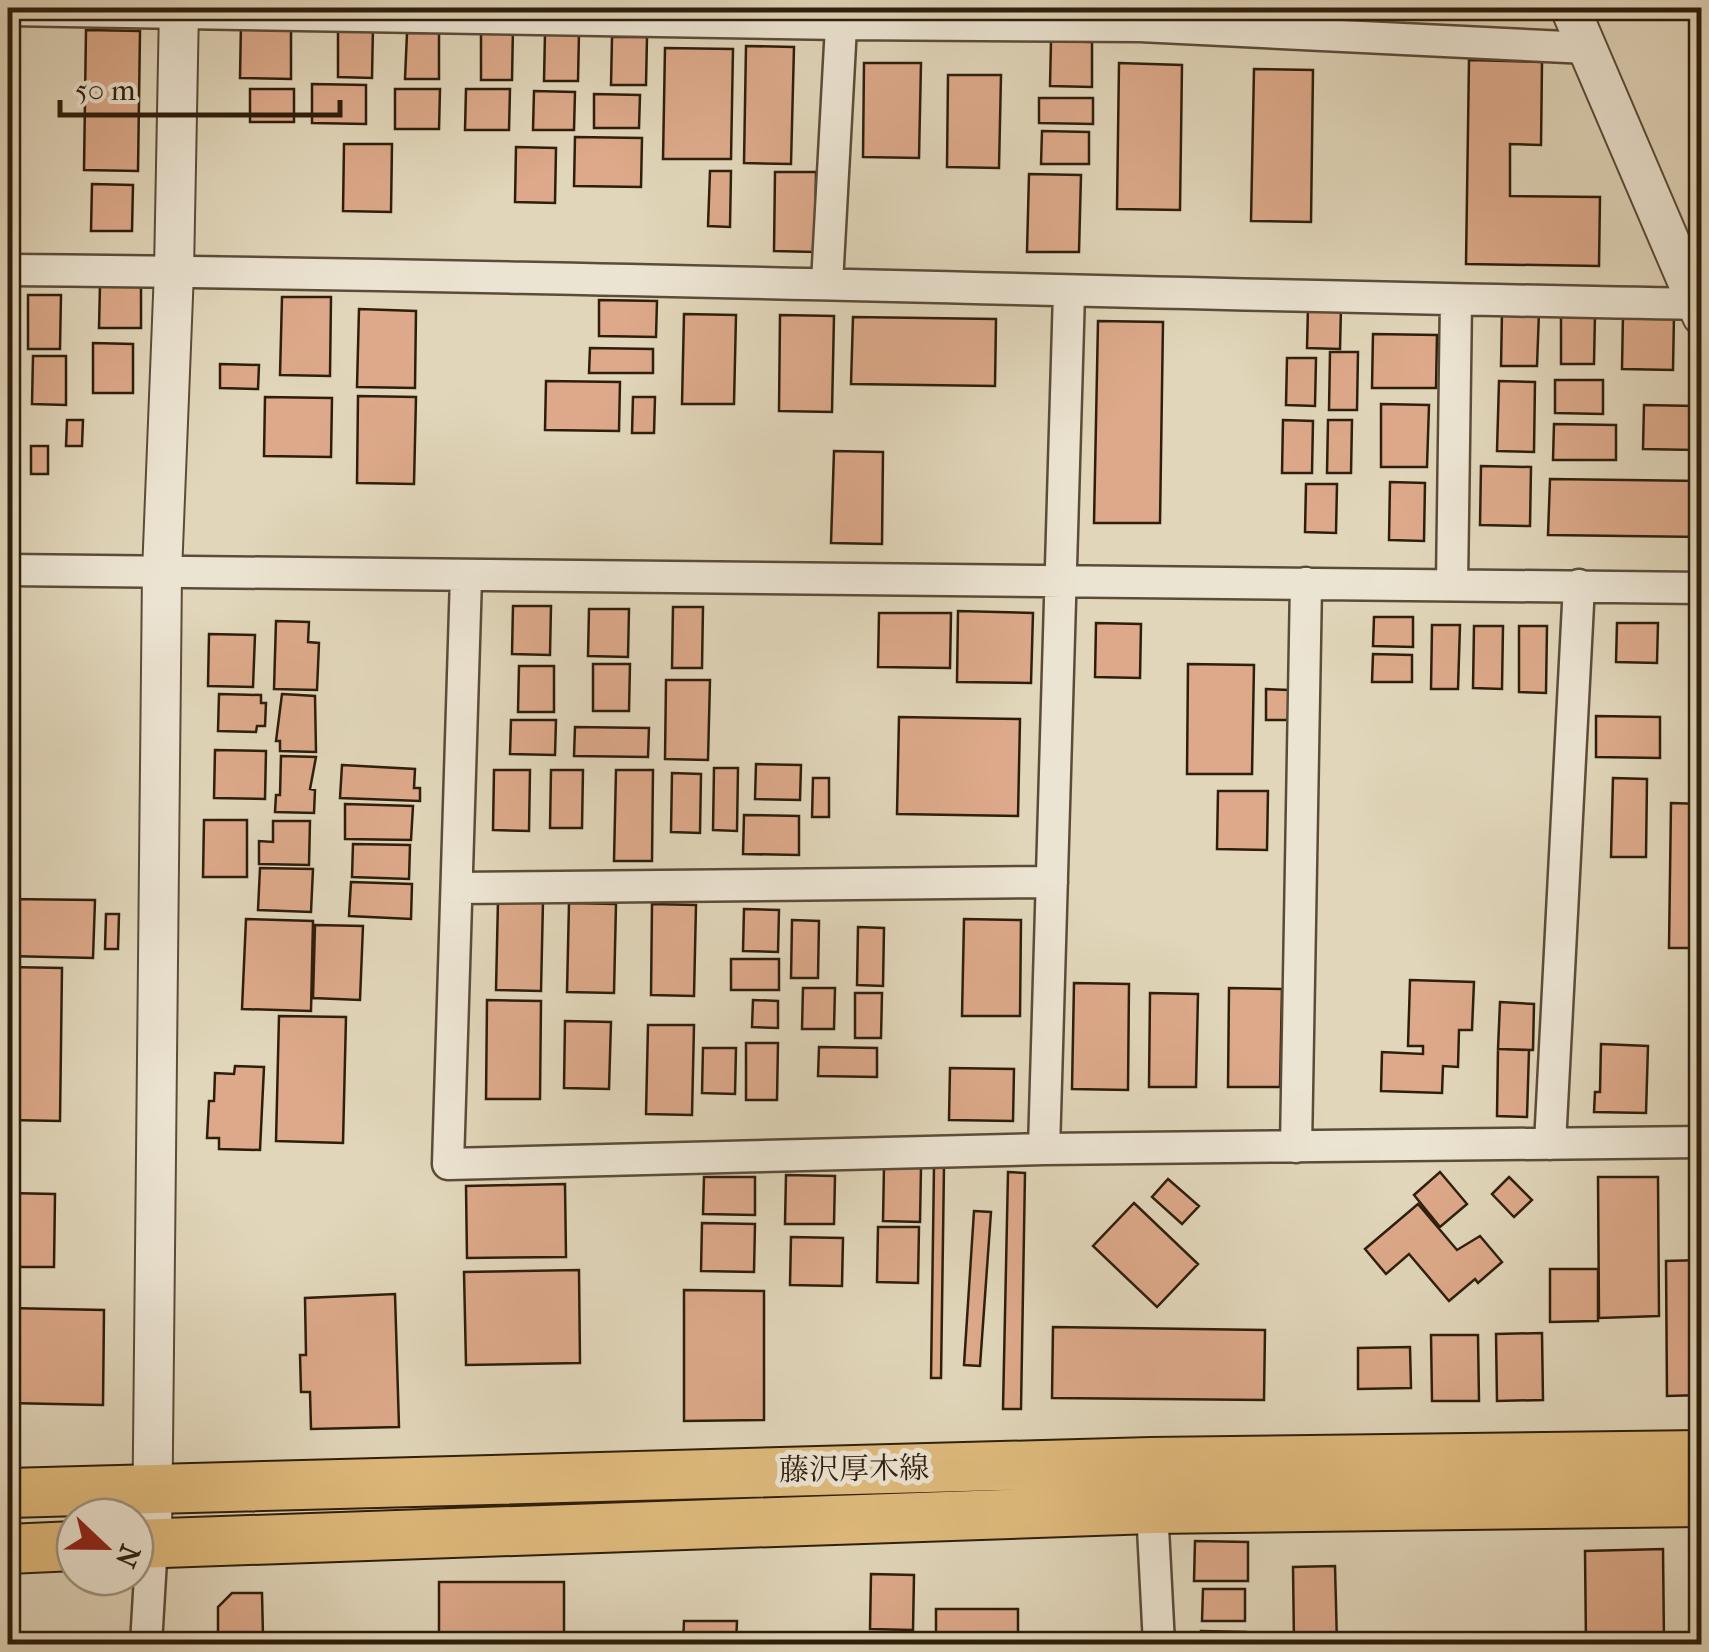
<svg xmlns="http://www.w3.org/2000/svg" width="1709" height="1652" viewBox="0 0 1709 1652" font-family="'IM FELL French Canon','Noto Serif JP',serif">
<style>
.building{fill:#dda98a;stroke:#2e1e0c;stroke-width:2.5}
.lines{fill:none;stroke-linecap:round;stroke-linejoin:round}
.minor-casing{stroke:#5b4c38;stroke-width:35}
.tertiary-casing{stroke:#5b4c38;stroke-width:42}
.primary-casing{stroke:#2e1e0c;stroke-width:52}
.minor{stroke:#ece4d2;stroke-width:30}
.tertiary{stroke:#ece4d2;stroke-width:38}
.primary{stroke:#e0bb7d;stroke-width:48}
.labels{text-anchor:middle;stroke-width:10;stroke-linejoin:round;paint-order:stroke}
.street-label{font-size:30px;fill:#2e1e0c;stroke:#ece4d2}
</style>
<rect width="100%" height="100%" fill="#e1d6ba"/>
<filter id="stains"><feTurbulence type="fractalNoise" baseFrequency=".002" numOctaves="4"/><feColorMatrix values="0 0 0 0 .2 0 0 0 0 .09 0 0 0 0 .02 0 0 0 .5 -.17"/></filter>
<radialGradient id="worn" r=".72"><stop offset=".6" stop-color="#630" stop-opacity="0"/><stop offset="1" stop-color="#630" stop-opacity=".3"/></radialGradient>
<path class="building" d="M1288,8H1328V15H1288Z
M1365,8H1491V10Z
M8,21H18L16,93H8Z
M241,23L291,24V79L240,78Z
M338,24L373,25L372,78L338,77Z
M481,27H513L512,80H481Z
M86,30L140,31L138,171L84,170Z
M407,33H439V79H405Z
M545,33H579L578,81H544Z
M612,37H647L646,85H611Z
M1051,41L1092,42V87L1050,86Z
M746,46L794,47L791,164L744,163Z
M665,48L733,49L731,159H663Z
M1469,60L1542,62L1541,145L1510,144V196L1600,197L1599,266L1466,264Z
M864,63H921L919,158L863,157Z
M1119,63L1182,65L1180,210L1117,209Z
M1254,69L1313,70L1311,222L1251,221Z
M948,75H1001L999,168L947,167Z
M312,84L366,85V124L312,123Z
M250,89H294V122H250Z
M395,89H440L439,129H395Z
M466,89H510L509,130H465Z
M534,91L575,92L574,130H533Z
M594,94L640,95L639,128H594Z
M1039,98H1093V124L1039,123Z
M8,116H13L11,225H8Z
M1042,131L1089,132V164H1041Z
M575,137L642,138L641,187L574,186Z
M344,144H392L391,212L343,211Z
M516,147L556,148L555,203L515,202Z
M710,171H731L730,227L708,226Z
M775,172H816L815,252L774,251Z
M1029,174L1081,175L1079,252H1027Z
M92,184L133,185L132,231H91Z
M100,285H141V328H99Z
M28,295H61L60,349H28Z
M282,297H331L330,376L280,375Z
M599,300L657,301L656,337L599,336Z
M1308,306L1341,307L1340,349L1307,348Z
M359,309L416,311L415,388L357,387Z
M1502,311L1539,312L1537,366H1501Z
M1561,313H1595L1594,364H1561Z
M684,314L736,315L734,404H682Z
M1623,314L1674,315L1673,370L1622,369Z
M780,315L834,316L832,412L779,411Z
M853,317L996,319L995,386L851,384Z
M1098,321L1163,322L1160,523H1094Z
M1373,334L1437,335L1436,388H1372Z
M93,343L133,344V393H93Z
M590,348L653,349V373H589Z
M1330,352H1358L1357,410H1329Z
M33,356H66V405L32,404Z
M1287,358H1316L1315,406L1286,405Z
M220,364L259,365L258,389L220,388Z
M1555,380H1603V414L1555,413Z
M546,381L620,382L619,431L545,430Z
M1499,381L1535,382L1534,452L1497,451Z
M358,396L416,397L414,484L357,483Z
M265,397L332,398L331,457L264,456Z
M633,397H655L654,433H632Z
M1381,404L1429,405L1427,467H1381Z
M1644,405L1695,406V450L1643,449Z
M8,416H16L14,526H8Z
M67,420H83L82,446H66Z
M1283,420L1313,421L1312,473H1282Z
M1328,420H1352L1351,473H1327Z
M1554,424L1616,425V460H1553Z
M31,446H48V474H31Z
M834,451L883,452L882,544L831,543Z
M1481,466L1531,467L1530,526L1480,525Z
M1550,479L1702,481V537L1548,535Z
M1390,482L1425,483L1424,541L1389,540Z
M1306,484H1337L1336,533L1305,532Z
M513,606H551L550,655L512,654Z
M673,607H703L702,668H672Z
M589,609H629L628,657L588,656Z
M958,611L1033,613L1031,683L957,682Z
M879,613H951L950,668L878,667Z
M1374,617H1413V647L1373,646Z
M276,621L309,622L308,642L319,643L317,690L274,689Z
M1096,623L1141,624L1140,678L1095,677Z
M1617,623H1658L1657,663L1616,662Z
M1432,625H1460L1458,689H1431Z
M1474,626H1503L1502,689L1473,688Z
M1519,626H1547L1546,693L1519,692Z
M209,634L255,635L253,687L208,686Z
M1373,654L1412,655V682H1372Z
M593,664H630L629,711H593Z
M1188,664L1254,665L1252,774H1187Z
M519,666H554V712H518Z
M666,680H710L708,760L665,759Z
M1266,689L1289,690V720H1266Z
M219,694L261,695V703H266L265,726H257L256,732L218,731Z
M282,694L315,696L316,752L280,751V741H276Z
M1596,716L1660,717V758L1596,757Z
M899,717L1020,719L1018,816L897,814Z
M511,720H556L555,755L510,754Z
M575,727L649,728L648,757L574,756Z
M215,750L266,751L265,799L214,798Z
M281,756L316,757L310,789L315,790L314,813L275,812L276,795H280Z
M756,764L801,765L800,800L755,799Z
M342,765L415,769L414,788H420V801L340,798Z
M714,768H738L737,831L713,830Z
M494,770H530L529,831L493,830Z
M551,770H583L582,828H550Z
M616,770H653L652,861H614Z
M672,773L701,774L700,833L671,832Z
M813,778H829V817H812Z
M1613,778L1647,779L1646,857H1611Z
M1218,791H1268L1267,850L1217,849Z
M1671,803L1702,804V948H1669Z
M345,804L413,806L411,840L345,839Z
M744,815L799,816V855L743,854Z
M204,820H247V877H203Z
M273,821H310L309,865L259,864V841L273,842Z
M353,844L410,845L409,879L352,877Z
M260,868L313,869L311,912L258,910Z
M351,882L412,884L411,919L349,916Z
M8,899L95,900L93,958L8,956Z
M498,900L543,901L541,991L496,990Z
M569,903L616,904L614,993L567,992Z
M652,904L696,905L694,996L651,995Z
M744,909L779,910L778,952L743,951Z
M106,914H119L118,949H105Z
M246,919L313,921L311,1011L242,1009Z
M964,919L1021,920L1020,1016H962Z
M792,920L819,921L818,978H791Z
M315,925L363,926L360,1000L313,998Z
M858,927L884,928L883,986L857,985Z
M731,959H779V990H731Z
M8,967L62,968L60,1121L8,1120Z
M1410,980L1474,982L1472,1030H1459L1458,1067L1443,1066L1442,1093L1381,1091L1382,1052L1423,1054V1046H1408Z
M1074,983L1129,984L1128,1090L1072,1089Z
M803,988H835L834,1029H802Z
M1229,988L1282,989L1280,1087H1228Z
M855,993H882L881,1038H855Z
M1150,993L1198,994L1196,1087H1149Z
M487,1000L541,1001L540,1099H486Z
M753,1000L778,1001V1028L752,1027Z
M1500,1002L1534,1004L1533,1050L1498,1049Z
M279,1016L346,1017L343,1143L276,1141Z
M565,1021L611,1022L609,1089L564,1088Z
M648,1025H694L692,1115L646,1114Z
M746,1043H778L777,1100H746Z
M1601,1044L1648,1046L1646,1113L1594,1112L1595,1092H1600Z
M819,1047L877,1048V1077L818,1076Z
M703,1048H736L735,1094L702,1093Z
M1498,1049L1529,1050L1527,1117L1497,1116Z
M235,1066L264,1067L260,1150L219,1149V1138H207L209,1101H214L215,1073L234,1074Z
M950,1068L1014,1069L1013,1121L949,1120Z
M884,1166L921,1167L920,1222L883,1221Z
M934,1166H944L941,1378H931Z
M1008,1172L1025,1173L1021,1409H1003Z
M1440,1172L1467,1204L1440,1227L1414,1195Z
M786,1175L835,1176L834,1224H785Z
M704,1177H755V1215L703,1214Z
M1509,1177L1532,1200L1514,1217L1492,1194Z
M1598,1177H1658L1659,1316L1599,1318Z
M1168,1179L1199,1206L1182,1224L1152,1197Z
M565,1184L566,1257L467,1258L466,1186Z
M8,1193L55,1194L54,1267H8Z
M1134,1203L1198,1264L1157,1307L1093,1246Z
M1418,1204L1457,1250L1480,1236L1502,1262L1478,1283L1475,1279L1449,1301L1409,1254L1386,1274L1365,1249Z
M974,1211L991,1212L980,1366L964,1365Z
M702,1223L755,1224L754,1272L701,1271Z
M878,1227H919L918,1283L877,1282Z
M791,1237L843,1238L842,1286L790,1285Z
M1702,1260V1395L1667,1396L1666,1261Z
M1550,1269H1598V1321L1550,1322Z
M579,1270L580,1363L466,1365L464,1272Z
M684,1290L764,1291V1420L684,1421Z
M395,1294L399,1427L311,1429L310,1392H301L300,1355H306L305,1298Z
M8,1308L104,1310L103,1405L8,1403Z
M1053,1327L1265,1330L1264,1400L1052,1398Z
M1542,1333L1543,1400L1497,1401L1496,1334Z
M1431,1335H1478L1479,1401H1432Z
M1410,1347L1411,1388L1358,1389V1348Z
M1195,1541L1248,1542V1581H1194Z
M1663,1549L1664,1643L1586,1644L1585,1551Z
M1335,1566L1337,1644H1294L1293,1567Z
M871,1574L914,1575L913,1630L870,1629Z
M439,1582H564V1644H439Z
M1203,1589H1245V1621H1202Z
M232,1593H262L263,1636L218,1637V1607Z
M936,1609H1018V1644H936Z
M684,1621H737L736,1644H683Z
M1201,1631L1246,1632V1644H1201Z"/>
<g class="lines">
<g class="minor-casing">
<path id="minor" d="M8,10L842,24L1140,26L1587,48
M8,270C571,275 1134,294 1697,304
M827,283L842,8
M8,570L1702,588
M466,577L448,1164L1044,1149L1702,1142
M1452,584L1456,300
M458,888L1052,882
M1550,1144L1579,585
M1296,1147L1306,583
M1044,1149L1069,292
M1152,1509L1159,1644
M146,1644L152,1543"/>
</g>
<g class="tertiary-casing">
<path id="tertiary" d="M1570,8L1702,316
M152,1543L162,573L174,271L179,8"/>
</g>
<g class="primary-casing">
<path id="primary" d="M8,1493L1151,1462L1702,1455
M135,1544L1152,1509L1702,1502
M8,1549L75,1546"/>
</g>
<use href="#minor" class="minor"/>
<use href="#tertiary" class="tertiary"/>
<use href="#primary" class="primary"/>
</g>
<g class="labels">
<g class="street-label">
<text transform="translate(854 1469) rotate(-1)" y="10">藤沢厚木線</text>
</g>
</g>
<rect width="1709" height="1652" fill="none" stroke="#e1d6ba" stroke-width="40"/>
<rect x="10" y="10" width="1689" height="1632" fill="none" stroke="#2e1e0c" stroke-width="5"/>
<rect x="20" y="20" width="1669" height="1612" fill="none" stroke="#2e1e0c" stroke-width="2.5"/>
<g transform="translate(105 1547) rotate(112)"><circle r="48" fill="#ece4d2" stroke="#a09583" stroke-width="2.5"/>
<path d="M0-8L18 38L0 25L-18 38Z" fill="#8f2418"/>
<text y="-15" font-size="28" font-weight="bold" text-anchor="middle" fill="#2e1e0c">N</text>
</g>
<path d="M60 100v15h280v-15" fill="none" stroke="#2e1e0c" stroke-width="5"/>
<text x="75" y="100" font-size="30" fill="#2e1e0c" stroke="#ece4d2" stroke-width="8" paint-order="stroke">50 m</text>
<rect width="100%" height="100%" filter="url(#stains)"/>
<rect width="100%" height="100%" fill="url(#worn)"/>
</svg>
